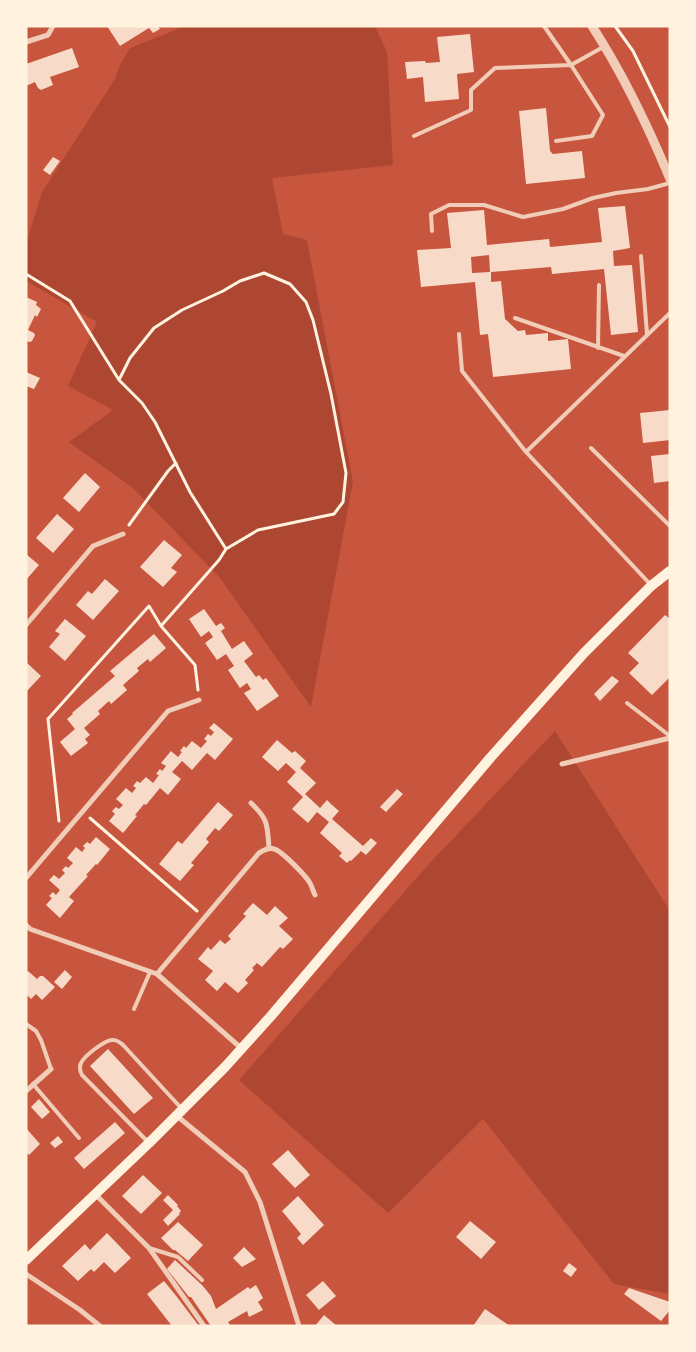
<svg xmlns="http://www.w3.org/2000/svg" width="696" height="1352" viewBox="0 0 696 1352" font-family="Bitter,serif">
<style>
.green{fill:#ae4732}
.building{fill:#f7dbc8;fill-rule:evenodd}
.lines{fill:none;stroke-linecap:round;stroke-linejoin:round}
.path{stroke:#fff3e0;stroke-width:3}
.service{stroke:#f1ccb7;stroke-width:4}
.minor{stroke:#f1ccb7;stroke-width:5}
.tertiary{stroke:#f1ccb7;stroke-width:9}
.secondary{stroke:#fff3e0;stroke-width:10}
</style>
<rect width="100%" height="100%" fill="#c8553d"/>
<path class="green" d="M187,26H375L387,52L393,165L272,178L283,234L307,240L353,482L311,707L220,578L133,488L69,442L113,410L68,386L97,322L26,281V244L42,192L115,79L119,67L130,48L183,27Z
M555,731L670,911V1294L614,1284L483,1119L388,1213L239,1080L428,865Z"/>
<path class="building" d="M107,26H158L160,29L153,33L149,28L120,46Z
M470,34L474,72L457,74L459,99L425,102L423,77L407,79L405,62L425,61L426,63L440,62L437,37Z
M72,48L79,67L50,77L53,85L41,90L38,88L35,82L26,86V64Z
M546,108L550,151L553,154L582,151L585,178L526,184L519,111Z
M53,157L60,161L50,175L43,170Z
M625,206L630,248L613,251L614,266L632,265L638,332L611,335L604,269L552,274L551,267L491,272V282L501,281L505,319L518,331L525,330L526,335L548,333V341L568,339L571,369L493,377L488,334L480,335L475,282L421,287L417,250L451,248L447,213L484,210L487,245L549,239L550,247L602,242L598,208ZM489,255L490,272L472,273L471,257Z
M26,297L37,302L36,305L41,309L37,317L35,315L28,330L34,333L35,335L32,341L30,342L26,341Z
M26,372L40,378L34,389L26,386Z
M670,410V440L643,443L640,413Z
M670,454V481L654,483L651,456Z
M85,473L100,487L79,512L63,498Z
M57,514L74,529L53,553L36,538Z
M164,540L182,555L171,568L177,572L163,587L140,567Z
M26,554L39,565L26,580Z
M105,579L119,591L93,620L76,605L88,591L92,594Z
M204,609L216,626L221,623L225,628L221,631L232,649L244,641L253,654L244,661L256,677L259,675L263,680L266,678L279,696L257,711L244,693L251,689L247,683L240,688L228,670L234,666L226,654L217,660L205,643L213,637L209,631L201,637L189,619Z
M665,615L670,619V677L652,695L629,673L639,663L628,653Z
M65,619L86,636L65,661L49,647L60,634L55,631Z
M154,634L166,648L150,662L148,659L137,668L139,671L123,685L127,690L111,704L109,701L98,711L100,714L84,728L90,735L85,739L88,743L71,756L60,742L75,729L67,719L73,714L72,713L115,676L110,671Z
M26,662L41,676L26,692Z
M612,676L619,681L600,701L594,694Z
M214,723L233,739L215,760L207,753L192,770L182,761L172,772L181,779L168,795L160,788L146,805L144,804L135,815L137,816L123,833L109,821L115,814L112,811L116,807L119,809L123,805L116,799L126,788L132,793L136,788L133,786L137,781L140,783L146,777L153,783L159,775L156,774L160,769L162,771L166,766L161,763L171,751L178,757L182,752L180,751L184,746L186,748L192,741L201,748L207,741L204,739L208,734L211,736L214,732L209,728Z
M277,740L292,753L295,751L306,761L300,768L316,783L305,794L320,808L327,800L332,805L339,811L332,819L363,846L371,838L377,843L366,855L361,851L351,861L350,860L347,863L339,856L342,853L320,833L329,822L317,812L308,823L292,809L303,797L287,782L296,772L286,763L278,771L262,757Z
M397,789L403,794L386,812L380,807Z
M218,802L233,815L219,831L215,828L206,839L209,842L191,863L194,865L180,881L159,864L178,841L182,844Z
M96,837L110,849L97,865L96,864L86,875L88,876L69,897L74,901L60,918L46,905L52,898L49,896L53,892L56,895L60,890L49,880L54,875L59,879L65,873L62,870L66,866L68,868L73,863L67,858L71,853L76,847L82,852L85,848L83,846L87,842L90,844Z
M253,903L267,915L275,906L288,918L279,926L293,939L283,949L280,947L262,967L257,963L252,968L254,970L245,980L248,983L238,993L225,982L217,991L205,980L213,971L198,959L208,947L211,950L220,940L225,944L231,939L228,936L246,916L243,914Z
M65,970L72,977L62,989L54,982Z
M28,971L37,979L40,976H43L55,987L42,1000L36,994L31,999L26,994V973Z
M108,1049L153,1098L134,1114L90,1066Z
M39,1099L50,1112L42,1119L31,1107Z
M115,1122L125,1133L84,1169L74,1158Z
M26,1128L40,1144L29,1155L26,1152Z
M58,1136L63,1142L55,1148L50,1143Z
M288,1150L310,1175L295,1188L272,1164Z
M143,1175L162,1193L141,1214L122,1196Z
M168,1195L178,1205L177,1206L181,1211L179,1213L180,1214L168,1226L163,1220L173,1210L163,1200Z
M298,1196L324,1225L303,1245L297,1238L301,1234L282,1211Z
M470,1221L496,1242L481,1259L456,1237Z
M178,1222L203,1245L188,1261L175,1250H173L161,1238Z
M107,1233L131,1258L115,1273L104,1262L94,1272L91,1269L78,1281L62,1266L85,1244L90,1250Z
M244,1247L256,1259L242,1267L233,1258Z
M175,1260L202,1285L211,1296L216,1309L248,1287L250,1289L256,1285L263,1298L258,1302L263,1310L249,1317L247,1311L228,1322L230,1325L228,1326H211L191,1297H189L167,1269Z
M569,1263L577,1269L571,1277L563,1271Z
M164,1281L177,1297L199,1326H172L147,1294Z
M323,1281L336,1296L319,1310L306,1295Z
M629,1288L670,1302V1310L661,1321L624,1294Z
M485,1309L510,1326H473Z
M324,1315L337,1326H315Z"/>
<g class="lines">
<path class="path" d="M615,26L633,51L670,127
M26,274L70,301L119,380
M129,525L168,471L176,463
M161,626L219,560L226,549L190,492L155,422L142,403L119,380L130,358L154,328L182,310L223,291L240,281L264,273L290,284L306,302L313,320L331,394L346,473L343,502L334,514L258,530L226,549
M90,818L197,911
M59,821L48,719L149,606L161,626L195,665L198,690"/>
<path class="service" d="M544,26L571,65L603,115L592,136L556,141
M414,136L471,110V90L495,68L571,65L605,46
M432,231L431,214L449,205H484L523,217L563,209L593,198L616,193L648,189L670,183
M641,256L647,334
M515,318L624,356
M459,334L462,371L526,452
M598,348L599,285
M591,448L670,526
M651,585L526,452L670,313
M627,703L670,736
M134,1009L150,972
M26,1024L36,1031L41,1040L51,1069
M33,1084L79,1138
M148,1142L82,1075C80,1071 79,1067 81,1063C84,1056 106,1039 113,1040C118,1040 121,1043 124,1046L182,1109
M149,1248L178,1257L202,1280"/>
<path class="minor" d="M26,42L48,35L53,26
M26,625L93,546L123,534
M562,764L670,738
M251,803C269,820 267,825 269,848
M26,878L168,711L199,700
M26,925L30,929L157,974L241,1048
M157,974L259,853C264,850 269,847 274,849C282,851 306,876 310,883C312,887 313,891 315,895
M26,1091L51,1069
M177,1116L245,1172L260,1202L299,1326
M95,1194L149,1248L204,1326
M26,1274L80,1310L100,1326"/>
<path class="tertiary" d="M592,26C623,74 648,126 670,179"/>
<path class="secondary" d="M26,1260L149,1143L225,1067L271,1016L491,757L584,653L651,586L670,571"/>
</g>
<rect width="696" height="1352" fill="none" stroke="#fff3e0" stroke-width="55"/>
</svg>
